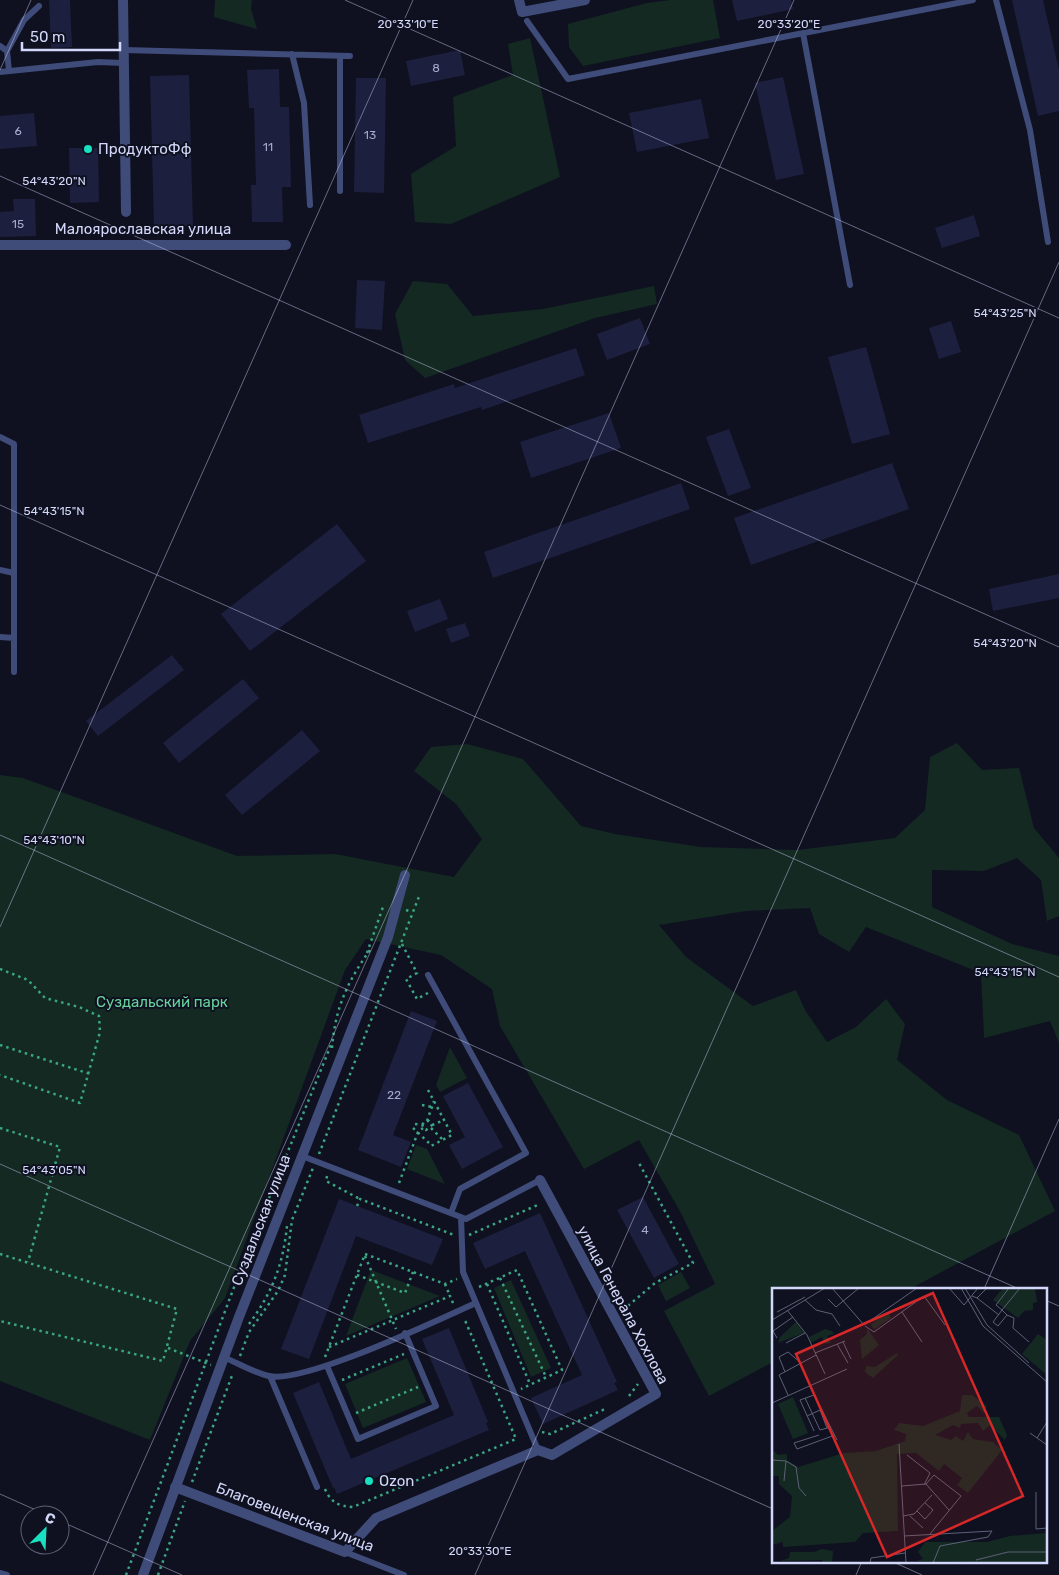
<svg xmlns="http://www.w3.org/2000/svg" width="1059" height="1575" viewBox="0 0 1059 1575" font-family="Rubik,sans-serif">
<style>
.green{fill:#132922}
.building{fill:#1d1f3e}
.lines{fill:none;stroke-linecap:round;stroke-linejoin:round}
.path{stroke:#3ba683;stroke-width:2.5;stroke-dasharray:2.5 4;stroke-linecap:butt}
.service{stroke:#3f4c7a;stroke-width:6}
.minor{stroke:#3f4c7a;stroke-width:10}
.ticks{fill:none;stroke:#d3d8fa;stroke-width:1;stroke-opacity:0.45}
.poi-dot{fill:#18e0c0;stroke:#0f1120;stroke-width:2}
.labels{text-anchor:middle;stroke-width:4;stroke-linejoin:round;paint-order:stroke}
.number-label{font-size:12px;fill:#a6aacb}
.poi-label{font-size:15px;fill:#d3d8fa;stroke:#0f1120;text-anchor:start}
.street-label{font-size:15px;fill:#d3d8fa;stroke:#0f1120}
.park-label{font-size:15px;fill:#67d29b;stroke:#0f1120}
.inset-road{fill:none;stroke:#5d6177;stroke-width:1}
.view{fill:#d62828;fill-opacity:0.15;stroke:#d62828;stroke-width:2.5}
.inset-edge{fill:none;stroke:#d3d8fa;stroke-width:2.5}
.ticks-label{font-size:12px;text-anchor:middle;fill:#d3d8fa;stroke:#0f1120;stroke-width:4;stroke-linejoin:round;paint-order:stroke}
</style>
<rect width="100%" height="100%" fill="#0f1120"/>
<path class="green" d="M215,0H252L251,9L257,29L214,17Z
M670,0H713L720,38L583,66L569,47L568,24L647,3Z
M530,38L560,177L451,224L415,222L411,174L456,146L453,97L513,75L508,44Z
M413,281L447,284L473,316L543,309L654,286L657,304L595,318L425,378L405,360L395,314Z
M957,743L982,770L1019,768L1034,828L1059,858V916L1047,921L1041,880L1017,858L984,871L932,870V907L1012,944L1059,956V1043L1050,1021L984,1038L981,973L866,927L849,952L819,934L810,908L746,911L659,925L686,957L753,1006L796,990L805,1010L827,1042L856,1027L886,999L905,1024L897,1060L947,1100L1019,1135L1055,1211L910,1289H773V1362L709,1396L664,1311L715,1284L681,1213L639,1140L584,1169L500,1026L492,989L441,955L366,939L345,970L225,1298L190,1341L150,1440L0,1381V775L23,778L237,856L335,854L454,877L482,839L456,804L414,771L431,747L467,744L523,759L581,826L615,834L701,847L798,850L895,838L925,810L930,757Z
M450,1047L467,1078L440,1092L436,1085Z
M416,1145L427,1149L445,1184L407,1169Z
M371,1270L440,1296L346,1336Z
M681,1272L690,1288L666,1301L658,1285Z
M511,1280L551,1368L531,1377L494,1288Z
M407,1358L426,1402L363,1428L345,1384Z"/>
<path class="building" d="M49,0H70L72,47L51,48Z
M732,0H791L793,9L737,21Z
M1012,0H1043L1059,70V111L1038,116Z
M460,50L465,75L411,86L406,61Z
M279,69L280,107H289L291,187H282L283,222H252L251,185H256L254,108H249L247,70Z
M189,75L193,226L154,227L150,76Z
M783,77L804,174L776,180L755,83Z
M356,78H386L384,193L354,192Z
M701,99L709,138L637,152L629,113Z
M34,113L37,146L0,149V116Z
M69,148H98L99,202L70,203Z
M13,199H35L36,236L0,237V212L14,211Z
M974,215L980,236L942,248L935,228Z
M357,280L385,281L382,330L355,328Z
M640,318L650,344L607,360L597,334Z
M951,321L961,352L939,359L929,328Z
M866,347L890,434L852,444L828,357Z
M576,348L585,375L482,410L481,407L368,443L359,415L454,384L455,388Z
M609,413L621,448L531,478L520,442Z
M729,429L751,488L728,496L706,437Z
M892,463L909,509L751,565L734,518Z
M681,483L690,509L493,578L484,552Z
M337,524L366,561L250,651L221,614Z
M1059,574V598L993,611L989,589Z
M440,599L448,619L415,632L407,611Z
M465,623L470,636L451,643L446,629Z
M172,655L184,670L98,736L86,721Z
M243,679L259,698L179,763L163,743Z
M302,730L320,751L242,815L225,795Z
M411,1011L437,1021L393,1135L411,1142L401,1167L358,1150Z
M468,1083L503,1147L462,1169L449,1145L465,1137L443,1096Z
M643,1197L679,1264L654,1278L617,1210Z
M339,1199L443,1239L432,1265L356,1236L309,1359L281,1349Z
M540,1213L617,1382L614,1383L618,1390L543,1424L531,1398L582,1375L525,1251L485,1269L473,1243Z
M449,1328L488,1422L486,1423L489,1430L337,1494L334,1487L333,1488L293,1393L319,1382L351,1459L454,1415L422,1339Z"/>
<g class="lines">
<path class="path" d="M406,910L412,912
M402,944L417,973L406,979L417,999L428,993
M367,953L384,904
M0,969L28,980L45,998L79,1007L99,1016L100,1032L80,1103L0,1075
M0,1045L90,1074
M332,1048C335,1009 347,982 370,950
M428,1090L452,1135L431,1146
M422,1105L432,1107
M427,1121L434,1101
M415,1124L422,1125L426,1130L432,1125L429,1121H425L422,1125
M432,1125L444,1120
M0,1128L60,1147L28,1262
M413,1128L429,1143
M431,1128L443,1140
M319,1154L420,894
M327,1176L326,1181L360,1199
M399,1183L418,1132L423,1128
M357,1206L360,1199L454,1235
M469,1235L540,1204
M0,1254L177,1309L163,1361L0,1321
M365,1256L396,1329
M357,1275L405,1293L413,1272
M500,1278L546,1377
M445,1284L450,1296
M487,1284L530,1384
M479,1287L517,1270L562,1370L521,1389
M623,1310L655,1283L693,1263L639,1163
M249,1324C272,1293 283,1265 287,1226
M329,1347L450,1296L453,1303
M168,1348L211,1365
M240,1356L249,1332L278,1291L285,1275L292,1220L313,1168
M325,1357L365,1254L445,1284L457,1279
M342,1380L404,1354
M629,1396L638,1384
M356,1413L418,1387
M542,1432L550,1434L605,1409
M192,1482L233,1373
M325,1489C331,1503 339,1506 353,1507L516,1439L464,1318
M126,1575L248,1250L331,1045
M158,1575L185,1501"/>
<path class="service" d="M996,0L1030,130L1048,242
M527,21L568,79L973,0
M803,33L850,285
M0,46L7,51L9,71
M124,50L350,56
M7,51L24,20L39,6
M292,54L304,103L310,205
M0,72L98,62L124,63
M340,191V56
M0,437L14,444V672
M0,570L14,573
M0,637L14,638
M428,975L526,1153L460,1189L451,1213
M302,1156L466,1219L540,1180
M461,1217L463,1272L538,1450
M223,1357C238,1363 254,1373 269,1376C305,1384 437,1320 476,1303
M327,1366L358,1439L436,1406L405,1333
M270,1376L317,1487
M345,1552L404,1575
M0,1573L7,1575"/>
<path class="minor" d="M123,0L126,212
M519,0L522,12L585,0
M0,245H286
M175,1487L345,1552L376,1518L538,1450L552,1455L656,1394L540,1180
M143,1575L239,1317L388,937L405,875"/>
</g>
<path class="ticks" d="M345,0L1059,318M0,70L31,0M0,176L1059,647M0,505L1059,977M0,835L1019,1289M0,927L413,0M0,1164L773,1509M984,1289L1059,1119M1045,1300L1059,1306M0,1494L47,1515M60,1521L182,1575M891,1561L922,1575M93,1575L794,0M475,1575L1059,262M856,1575L862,1561"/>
<g class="poi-dot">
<circle cx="88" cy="149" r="5"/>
<circle cx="369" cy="1481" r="5"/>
</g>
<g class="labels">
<g class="number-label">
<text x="436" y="72">8</text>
<text x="18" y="135">6</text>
<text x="370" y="139">13</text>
<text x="268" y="151">11</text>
<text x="18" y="228">15</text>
<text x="394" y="1099">22</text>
<text x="645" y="1234">4</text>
</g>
<g class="poi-label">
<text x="98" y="154">ПродуктоФф</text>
<text x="379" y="1486">Ozon</text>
</g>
<g class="street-label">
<text x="143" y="234">Малоярославская улица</text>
<text transform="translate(261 1220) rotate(-69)" y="5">Суздальская улица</text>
<text transform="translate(623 1305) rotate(62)" y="5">улица Генерала Хохлова</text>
<text transform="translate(295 1517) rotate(21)" y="5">Благовещенская улица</text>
</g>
<g class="park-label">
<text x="162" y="1007">Суздальский парк</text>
</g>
</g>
<g transform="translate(772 1288)">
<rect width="275" height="275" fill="#0f1120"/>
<path d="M231,0H263L265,14L261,15V22L252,23L246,30L221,12ZM116,24L119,30L103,41L100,39L99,36ZM24,34L32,45L6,55L8,49ZM95,40L107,57L90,71L88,52L95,46ZM53,41L60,43L62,46L55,48L59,55L53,56L50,49L39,55L37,49ZM266,46L275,52V87L250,66ZM125,65L126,67L101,90L93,84L94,78L103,79ZM190,107H200L215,118L212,125L205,118L195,125L197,129H227L235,147L233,152L218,137L211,143L206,135L189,136L188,140L181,137L163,147L179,152L184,148L191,153L196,144L201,151L221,154L230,162L196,205L185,197L190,190L172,176L167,183L144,165L125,166L126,243L91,245L83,254L11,259V254L0,257V243L18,229L20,208L7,196V188H0V161L6,167L15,166V172L26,179L72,165L104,163L133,153L134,146L122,142L127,135L151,138L188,123ZM21,109L36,145L21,151L6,116ZM275,245V275L144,273L151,271L146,264L153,254H215L238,248ZM50,261L61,263L60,275H51L50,272L8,273L17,270L18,264H42Z" fill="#132922"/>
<path class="inset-road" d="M60,0L92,37L145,0M177,0L192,17L206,0M189,0L211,38L275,94M193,0L215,37L257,75M237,0L224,17L230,22L248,0M200,8L205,10L215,0M205,10L227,27M56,11L64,19L87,0M33,12L44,22L60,26L68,38M15,22L35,47L53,86M230,22L235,27L226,38L221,34ZM5,24L33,9M130,24L150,54M235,27L242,30L241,40L257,54M0,32L53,0M93,38L102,44L152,8L173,37M5,50L1,43L21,29M71,54L79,71M14,55L33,45M65,56L76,75M43,65L73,53M13,84L7,69L16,64L29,75M38,98L65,152M16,107L7,87L44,67M42,107L28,112L42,143M33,110L48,142L59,139M0,115L75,81M35,128L48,122L55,140M258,145L275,157M47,147L22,155L25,161L63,147M265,150L275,134M127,156L134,275M135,167L158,185L152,197M0,172L14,173L12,193M14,173L24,179L27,200L34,208M154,196L177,222M130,198L154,196L162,187L189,208L158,246M264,204V241L275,240M145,223L153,231L161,222L153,215M131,228L142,226L160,207M138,228L151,240M132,248L220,243M204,272L236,264H275M98,275L99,270L133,265M161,275L168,258L216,249L220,243"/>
<path class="view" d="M161,5L251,208L115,269L24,66Z"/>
<rect width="275" height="275" class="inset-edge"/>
</g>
<g class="ticks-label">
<text x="408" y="28">20°33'10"E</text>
<text x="789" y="28">20°33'20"E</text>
<text x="54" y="185">54°43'20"N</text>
<text x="1005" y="317">54°43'25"N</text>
<text x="54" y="515">54°43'15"N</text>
<text x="1005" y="647">54°43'20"N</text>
<text x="54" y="844">54°43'10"N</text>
<text x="1005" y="976">54°43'15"N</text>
<text x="54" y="1174">54°43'05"N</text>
<text x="480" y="1555">20°33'30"E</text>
</g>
<g transform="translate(45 1530) rotate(24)"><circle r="24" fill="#0f1120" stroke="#5d6177"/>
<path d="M0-4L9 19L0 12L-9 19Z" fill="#18e0c0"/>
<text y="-8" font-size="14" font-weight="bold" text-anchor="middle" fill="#d3d8fa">С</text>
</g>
<path d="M22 42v8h98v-8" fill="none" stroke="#d3d8fa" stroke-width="2.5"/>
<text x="30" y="42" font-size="15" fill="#d3d8fa" stroke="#0f1120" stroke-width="4" paint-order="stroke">50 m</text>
</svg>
